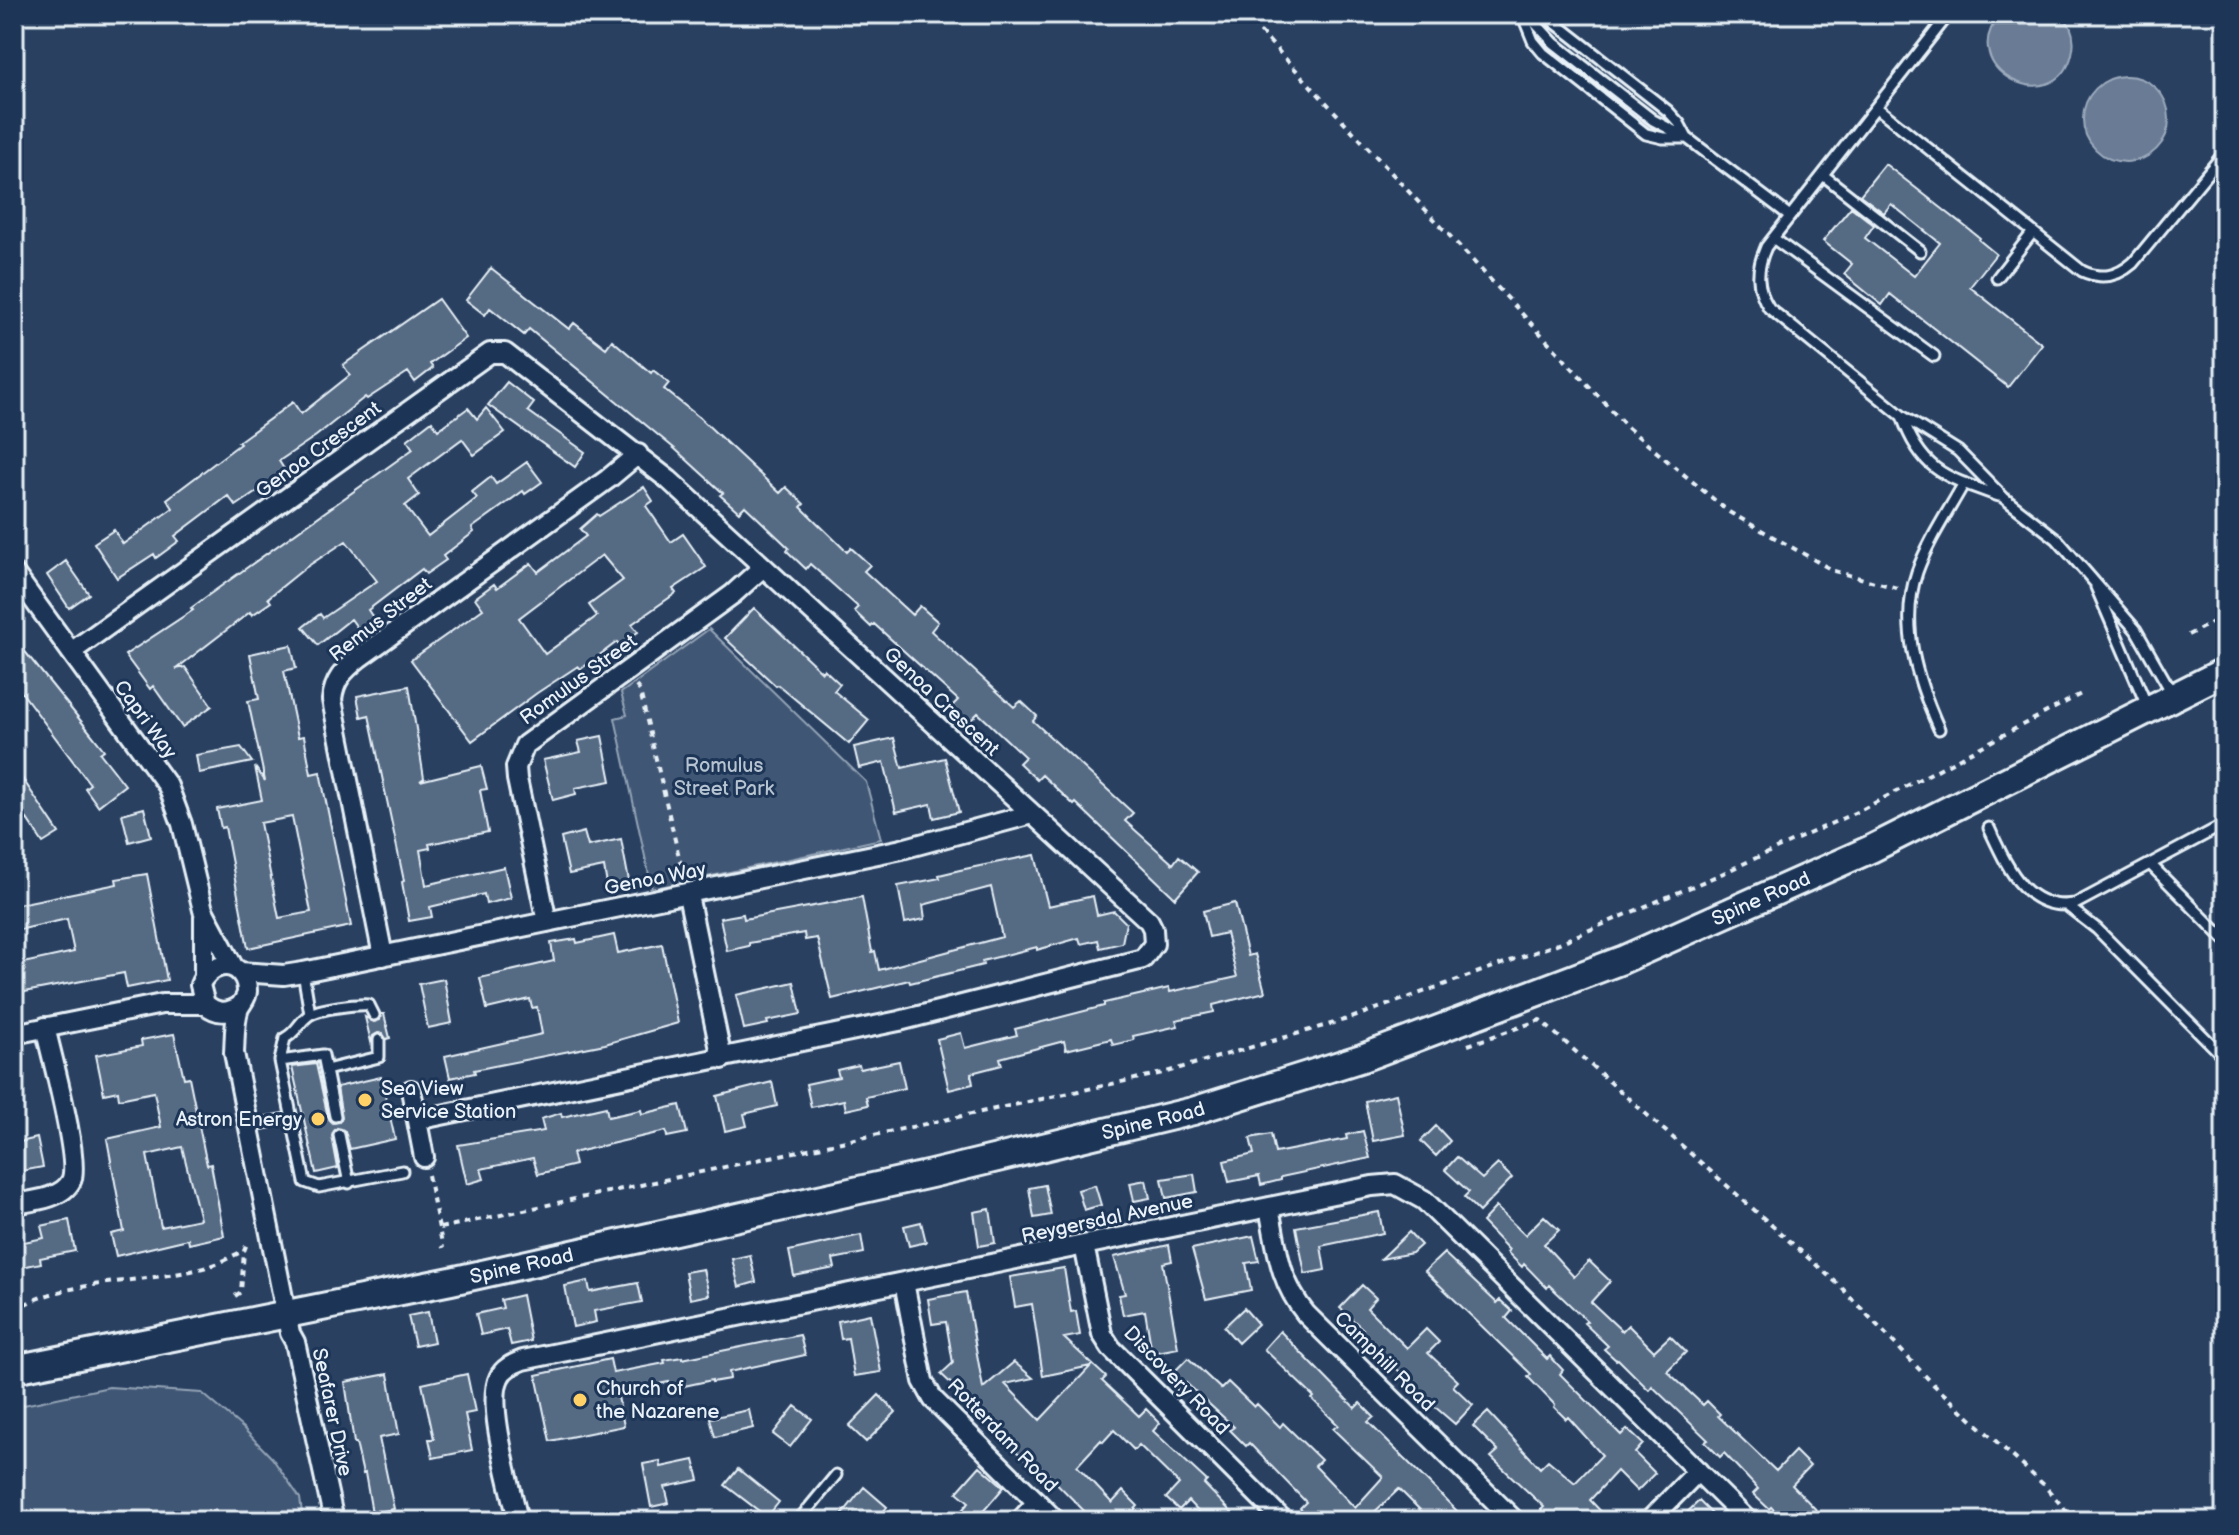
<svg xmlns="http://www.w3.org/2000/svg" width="2239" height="1535" viewBox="0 0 2239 1535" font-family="'Balsamiq Sans',sans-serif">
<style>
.green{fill:#415774;stroke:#94a4b6;stroke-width:2}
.water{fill:#6b7c95;stroke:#9dabbd;stroke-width:2}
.building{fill:#556a83;stroke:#e8f1f8;stroke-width:2;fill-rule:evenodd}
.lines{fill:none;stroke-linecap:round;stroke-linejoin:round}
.service-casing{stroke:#e8f1f8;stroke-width:15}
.minor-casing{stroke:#e8f1f8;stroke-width:24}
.secondary-casing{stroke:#e8f1f8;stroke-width:32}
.path{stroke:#e8f1f8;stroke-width:4;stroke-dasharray:6 6;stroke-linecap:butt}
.service{stroke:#1d3557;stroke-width:9}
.minor{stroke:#1d3557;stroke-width:18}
.secondary{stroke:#1d3557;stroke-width:26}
.poi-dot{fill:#ffd166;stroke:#1d3557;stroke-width:3}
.labels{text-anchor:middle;stroke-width:6;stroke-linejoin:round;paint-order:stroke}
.street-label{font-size:20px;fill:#e8f1f8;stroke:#1d3557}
.park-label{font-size:20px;fill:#b6c3d0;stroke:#1d3557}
.poi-label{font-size:20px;fill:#e8f1f8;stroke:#1d3557;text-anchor:start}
</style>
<rect width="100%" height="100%" fill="#294061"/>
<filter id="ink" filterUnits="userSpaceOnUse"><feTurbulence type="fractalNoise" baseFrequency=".0125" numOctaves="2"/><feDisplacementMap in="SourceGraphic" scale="16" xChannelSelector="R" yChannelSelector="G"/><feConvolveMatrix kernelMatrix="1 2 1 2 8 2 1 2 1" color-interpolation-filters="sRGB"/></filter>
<g filter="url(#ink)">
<path class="green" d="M709,629L866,782L881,839L652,889L615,718L627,715L621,693Z
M109,1387L202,1393L243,1428L272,1458L300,1498L303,1521H14V1407Z"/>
<path class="water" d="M2001,14H2061C2072,25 2076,39 2072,54C2056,121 1951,69 2001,14Z
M2083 119a43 43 0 1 1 86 0a43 43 0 1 1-86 0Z"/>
<path class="building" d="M1885,164L1980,238L1979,240L1996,254L1970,287L2042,344L2008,387L1890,294L1882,305L1844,274L1852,264L1823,241L1851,207L1874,225L1865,238L1914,276L1940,243L1891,204L1884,213L1860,195Z
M491,268L569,329L574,323L606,348L612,340L651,373L653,370L669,383L664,389L700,418L780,493L786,487L804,504L801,507L847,552L851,548L870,565L864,571L912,615L920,606L938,622L931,631L1014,707L1021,701L1037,716L1033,721L1133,813L1125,821L1173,864L1179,856L1198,872L1175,898L1076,803L1074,805L1042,775L1037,780L1019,763L1025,757L978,713L969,722L952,706L958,700L874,624L871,627L854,611L858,607L810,564L806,569L787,551L789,548L745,506L739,512L720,495L723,493L675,449L529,329L524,335L490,308L485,315L466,300Z
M438,299L466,338L430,364L433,368L415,382L408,372L367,399L365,397L316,436L279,461L286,472L236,506L228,496L175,536L179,541L156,558L154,554L117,578L94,543L114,530L123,544L173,508L167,499L240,444L238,442L293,402L301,414L350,375L343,365Z
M507,382L534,403L528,411L585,452L575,467L488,405Z
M468,408L477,419L486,408L505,432L474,455L462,439L408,479L419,495L405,506L428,536L477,498L472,492L491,477L496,484L527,462L542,482L525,494L523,491L472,528L474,532L443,556L446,560L426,574L422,569L368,610L374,619L359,630L351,619L318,645L303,627L320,614L323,618L377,581L346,541L305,568L268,598L271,602L252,615L250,612L176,669L185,667L212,706L182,727L153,686L150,689L125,655L193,610L191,608L210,594L413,449L407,440L432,421L438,430Z
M644,487L653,501L646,506L671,542L683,534L706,567L673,589L676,593L632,624L638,632L619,645L617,642L581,669L578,666L537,693L472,741L411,660L483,609L475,598L494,584L497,588L531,563L538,572L586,536L580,529L597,514L599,516ZM602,555L623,580L589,605L597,616L545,654L519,618Z
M66,561L89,594L69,608L47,575Z
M754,608L822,672L824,669L840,684L834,691L869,720L849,744L778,685L776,686L725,638Z
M14,638L89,731L104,750L100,753L125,785L98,806L85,788L90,784L14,682Z
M291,645L296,668L284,671L298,737L304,736L311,774L320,772L351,926L248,948L225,827L221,828L217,809L262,800L255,767L265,781L248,701L259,699L250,654ZM292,817L311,912L279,918L260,823Z
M409,686L424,778L420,781L481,766L487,789L480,790L488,832L429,844L430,848L420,850L426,885L504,867L511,898L486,904L484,894L430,907L432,917L409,921L402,882L404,881L369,715L361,717L357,696Z
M602,736L611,781L575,788L576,794L553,800L543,760L581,752L578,741Z
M894,738L902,768L945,758L959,812L934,818L931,804L896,812L884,762L859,768L854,747Z
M241,747L252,762L199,773L196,755Z
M14,766L59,833L43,843L27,819L14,828Z
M144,808L151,836L129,842L122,814Z
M584,832L588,846L621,839L629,881L607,885L604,867L569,874L561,838Z
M1035,855L1048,906L1093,896L1097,915L1114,911L1126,923L1122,943L1100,948L1098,940L1081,944L1079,938L1037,950V947L982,961L983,965L910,983L909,980L832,999L817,938L805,940L804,933L749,943V946L727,951L720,918L743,914L744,919L862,897L872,952L875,951L879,970L1002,937L991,887L923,905L925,919L905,923L898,886L940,878L939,875L960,870Z
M147,874L167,980L127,988L124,973L14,994V965L74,952L67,919L14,931V905L117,884L116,879Z
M1235,903L1248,956L1255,954L1265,992L1213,1005L1214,1012L1176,1020L1178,1026L1133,1036L1134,1040L1113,1045L1111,1039L1066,1050L1064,1041L1000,1058L1002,1065L971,1073L973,1084L949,1090L937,1039L961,1033L965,1048L1017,1035L1015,1029L1104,1006V1003L1169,988L1170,992L1237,977L1226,933L1209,937L1203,911Z
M614,935L618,953L662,944L678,1023L605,1044L474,1070L475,1073L450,1078L445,1056L542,1034L537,1007L532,1008L530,999L487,1009L480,978L554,961L551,943L576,939L577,943Z
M444,979L452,1023L428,1028L419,984Z
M794,982L801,1014L767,1021L768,1024L744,1029L736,995Z
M381,1014H384L390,1038L386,1039L383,1034L378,1033L373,1036L371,1042L365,1017L374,1022L380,1020Z
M174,1034L184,1078L189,1077L207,1165L211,1164L224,1236L189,1244L188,1239L116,1256L111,1234L124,1231L107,1139L161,1127L154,1092L119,1099L118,1091L104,1094L96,1055L142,1046L141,1040ZM182,1147L200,1219L161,1227L147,1155Z
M899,1061L905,1088L866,1097L868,1105L846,1110L844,1100L811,1107L806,1084L839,1077L837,1070L859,1065L860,1069Z
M316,1064L328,1117L333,1123L339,1122L342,1118L337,1087L381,1077L395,1139L350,1149L345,1131L337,1128L332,1136L338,1168L316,1173L292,1067Z
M772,1082L777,1106L744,1114L747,1126L725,1131L717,1096Z
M1396,1094L1405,1135L1373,1141L1365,1101Z
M680,1105L687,1133L667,1137L666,1131L572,1153L575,1165L538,1174L533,1158L481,1169L484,1179L467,1184L458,1145L544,1131L541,1119L561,1113L562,1117L606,1107L608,1117L641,1110L642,1114Z
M1436,1126L1450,1141L1436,1156L1421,1141Z
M1363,1131L1370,1158L1281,1177V1180L1261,1185L1259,1176L1229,1182L1224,1161L1254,1154L1250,1138L1271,1134L1275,1153L1347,1139L1346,1135Z
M37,1138L43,1167L21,1171L16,1143Z
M1457,1157L1482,1179L1498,1164L1512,1178L1479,1212L1464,1197L1469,1192L1445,1170Z
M1194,1174L1197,1192L1166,1198L1162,1179Z
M1146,1180L1150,1198L1134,1201L1130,1183Z
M1045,1185L1051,1215L1034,1218L1029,1188Z
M1095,1185L1101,1205L1084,1210L1078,1190Z
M1496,1207L1525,1235L1544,1216L1559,1230L1544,1244L1574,1277L1589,1261L1610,1281L1591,1302L1622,1331L1628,1325L1654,1351L1670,1336L1686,1352L1667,1371L1703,1405L1707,1401L1720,1414L1718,1416L1776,1471L1795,1451L1810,1466L1792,1485L1827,1521H1785L1771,1507L1769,1509L1753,1494L1758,1489L1724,1453L1720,1457L1705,1442L1708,1440L1652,1386L1649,1390L1618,1359L1616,1360L1604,1349L1608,1346L1584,1323L1587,1321L1549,1285L1547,1288L1524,1264L1522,1267L1507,1252L1509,1250L1482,1222Z
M990,1209L995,1243L979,1246L974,1212Z
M1379,1212L1383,1233L1321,1246L1325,1270L1305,1274L1296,1227Z
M69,1220L75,1251L40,1258L41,1263L17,1268L14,1244L44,1238L41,1226Z
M921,1222L926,1242L909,1246L904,1226Z
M1409,1232L1421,1245L1412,1253L1381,1259Z
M861,1235L864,1253L833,1259L835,1268L794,1276L789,1251Z
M1253,1236L1259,1261L1246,1263L1251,1290L1206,1299L1192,1249Z
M1169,1245L1172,1261L1163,1263L1178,1348L1152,1353L1145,1311L1123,1315L1119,1295L1125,1294L1114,1257Z
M1444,1253L1497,1303L1500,1300L1512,1311L1506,1318L1547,1359L1550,1356L1563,1370L1560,1374L1621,1435L1627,1429L1643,1444L1635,1453L1655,1473L1637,1491L1617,1471L1590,1500L1610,1521H1553L1541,1510L1544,1507L1491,1457L1498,1451L1473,1426L1488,1412L1540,1468L1548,1460L1575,1483L1602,1455L1568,1417L1566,1419L1554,1407L1555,1405L1528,1377L1531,1374L1425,1271Z
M750,1255L756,1282L739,1287L732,1259Z
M1064,1268L1071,1312L1076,1311L1080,1335L1064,1338L1106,1377L1102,1381L1139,1416L1146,1409L1160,1423L1153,1431L1207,1481L1204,1484L1240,1521H1207L1188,1501L1179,1510L1166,1498L1179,1484L1139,1445L1134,1450L1114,1430L1103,1442L1101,1440L1077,1466L1112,1503L1123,1491L1138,1506L1127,1518L1129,1521H1094L1033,1459L1030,1463L1004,1441L990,1426L993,1423L941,1374L953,1363L946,1322L932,1324L928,1299L966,1292L983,1388L1014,1362L1033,1378L1005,1384L1040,1420L1091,1366L1043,1376L1032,1304L1015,1307L1010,1277Z
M703,1269L709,1295L690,1299L685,1272Z
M588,1281L590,1292L638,1283L642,1302L594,1311L596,1322L573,1327L565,1286Z
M1362,1285L1376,1298L1367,1308L1407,1348L1426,1329L1439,1342L1428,1353L1458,1381L1453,1386L1473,1405L1455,1424L1434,1406L1432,1408L1409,1385L1412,1383L1359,1334L1363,1329L1340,1308Z
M522,1295L531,1341L511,1345L507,1329L481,1335L476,1314L503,1308L501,1300Z
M1244,1308L1258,1324L1238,1343L1224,1327Z
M428,1312L434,1342L415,1346L408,1316Z
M870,1314L881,1372L854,1376L848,1338L841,1339L838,1321Z
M1280,1331L1355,1408L1360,1403L1374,1417L1368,1422L1467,1521H1437L1428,1512L1425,1515L1399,1489L1367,1519L1369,1521H1312L1300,1508L1306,1502L1249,1443L1246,1446L1230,1430L1234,1427L1186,1383L1178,1391L1166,1380L1188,1358L1221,1389L1228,1382L1254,1407L1257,1404L1280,1427L1283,1423L1321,1460L1315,1466L1355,1508L1383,1477L1333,1429L1338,1425L1312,1399L1314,1397L1264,1349Z
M800,1335L805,1355L729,1372L730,1379L712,1382V1380L670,1389L669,1382L617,1392L624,1426L550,1441L536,1375L610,1359L613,1373L665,1363L664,1360L682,1357V1359Z
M388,1374L399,1434L379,1438L394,1509L372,1513L365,1473L363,1474L356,1443H354L345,1382Z
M467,1374L475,1412L465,1414L472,1450L433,1458L429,1439H434L422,1384Z
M879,1395L896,1412L866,1442L849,1426Z
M795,1406L812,1419L790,1447L773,1434Z
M749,1410L753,1428L715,1437L710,1418Z
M694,1460L699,1480L665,1487L669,1503L651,1507L643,1464L660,1461L661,1467Z
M980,1466L1004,1487L975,1521H953L969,1502L957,1492Z
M738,1469L779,1502L767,1517L725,1485Z
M864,1487L887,1507L876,1521H837Z
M1699,1501L1719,1521H1678Z"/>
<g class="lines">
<g class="service-casing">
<path id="service" d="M1522,14L1533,41L1543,53L1646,134L1663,138H1684
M1527,14L1554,43L1653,120L1687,138L1790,216
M1544,14L1668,111L1679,123L1687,138
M1949,14L1766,247C1756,269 1756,288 1769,308L1902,416L1958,451L2004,498L2057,539L2136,630L2172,693
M1876,107L2082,271C2101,280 2117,277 2133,263L2225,152
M1823,175L1920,251
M1773,238L1934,356
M1997,278L2033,232
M1902,416C1921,472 1948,478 1999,496
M2096,587L2147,706
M1939,729C1917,680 1899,625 1917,572C1928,541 1948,512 1964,483
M1989,828C2007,866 2025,912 2075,904L2225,824
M2150,864L2225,940
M2066,905L2097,929L2225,1058
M303,972L310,1014
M374,1015L369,1005C357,1004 319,1008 309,1015C299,1022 296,1033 285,1038L280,1061L305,1182L319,1187L402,1171
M280,1061L323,1055L335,1116
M326,1070L379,1057V1040
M248,1126L291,1118
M339,1135L349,1183
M798,1521L836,1475"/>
</g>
<g class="minor-casing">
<path id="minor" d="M14,573L168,786L182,824L203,910L234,968
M71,652L490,353H505L669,480L1149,921L1153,929L1154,944L1143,959L899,1021L417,1120
M688,895L722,1059
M204,917V976
M547,922L517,779L516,767L525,745L733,594L763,567
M383,956L332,700C334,680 343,671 359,658L608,479L638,454
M240,972L284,975L303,972L902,849L1032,814
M240,1006C227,1014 217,1014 205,1004L200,985C207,966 233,957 244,978C246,982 247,986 247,991C247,998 242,1002 239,1008C234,1021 235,1039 234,1053L290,1333L295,1342L334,1521
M14,1034L162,1004H205
M411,1090L424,1157
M14,1204C31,1201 62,1199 71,1181C81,1162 51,1054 45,1027
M1269,1207C1277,1248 1279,1281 1306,1314L1515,1521
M1084,1245L1102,1334L1111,1348L1284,1521
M904,1282L923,1381L933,1399L1056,1521
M518,1521C512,1489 486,1405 499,1378C503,1368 513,1364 523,1360L1372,1186L1395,1184L1424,1200L1748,1521
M1020,1521L1037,1502
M1649,1521L1698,1471"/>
</g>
<g class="secondary-casing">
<g id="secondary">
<path id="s1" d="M14,1369L451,1281L931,1174L1193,1111L1362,1058L1622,960L1871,849L2225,671"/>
</g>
</g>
<path class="path" d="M1244,14L1628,428L1729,512L1834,571L1897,588
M2188,635L2225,616
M636,686L640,691L683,874
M1468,1045L1540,1020L1839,1285L1934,1385L2043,1484L2075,1521
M428,1175L443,1248
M440,1228L1163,1073L1351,1018L1552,946L1719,875L1863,809L2081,694
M235,1296L241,1292L244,1251L248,1241
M14,1311C60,1278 154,1284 210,1266C222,1263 232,1255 244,1251"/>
<use href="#service" class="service"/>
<use href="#minor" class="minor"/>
<use href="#secondary" class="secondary"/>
</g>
</g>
<g class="poi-dot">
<circle cx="365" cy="1100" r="8"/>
<circle cx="318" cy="1119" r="8"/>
<circle cx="580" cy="1400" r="8"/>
</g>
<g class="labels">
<g class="street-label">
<text transform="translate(318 449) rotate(-36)" y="7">Genoa Crescent</text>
<text transform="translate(380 619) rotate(-38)" y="7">Remus Street</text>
<text transform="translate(578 679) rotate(-36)" y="7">Romulus Street</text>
<text transform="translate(942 701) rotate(43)" y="7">Genoa Crescent</text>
<text transform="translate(146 719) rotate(54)" y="7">Capri Way</text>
<text transform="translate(655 878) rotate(-11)" y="7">Genoa Way</text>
<text dy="7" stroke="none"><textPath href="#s1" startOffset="1814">Spine Road</textPath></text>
<text dy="7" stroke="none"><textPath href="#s1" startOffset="1166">Spine Road</textPath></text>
<text transform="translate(1107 1218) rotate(-12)" y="7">Reygersdal Avenue</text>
<text dy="7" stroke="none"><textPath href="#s1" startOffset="518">Spine Road</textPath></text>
<text transform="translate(1385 1361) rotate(45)" y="7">Camphill Road</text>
<text transform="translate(1177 1380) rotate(46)" y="7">Discovery Road</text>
<text transform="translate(333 1412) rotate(78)" y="7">Seafarer Drive</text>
<text transform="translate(1003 1435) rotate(46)" y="7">Rotterdam Road</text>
</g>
<g class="park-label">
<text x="724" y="772">Romulus<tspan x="724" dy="23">Street Park</tspan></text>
</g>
<g class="poi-label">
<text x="381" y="1095">Sea View<tspan x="381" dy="23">Service Station</tspan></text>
<text x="302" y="1126" text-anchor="end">Astron Energy</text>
<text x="596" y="1395">Church of<tspan x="596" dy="23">the Nazarene</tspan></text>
</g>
</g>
<rect width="2239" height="1535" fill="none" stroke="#1d3557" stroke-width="48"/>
<rect x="24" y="24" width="2191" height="1487" fill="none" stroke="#e8f1f8" stroke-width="3" filter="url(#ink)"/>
</svg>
